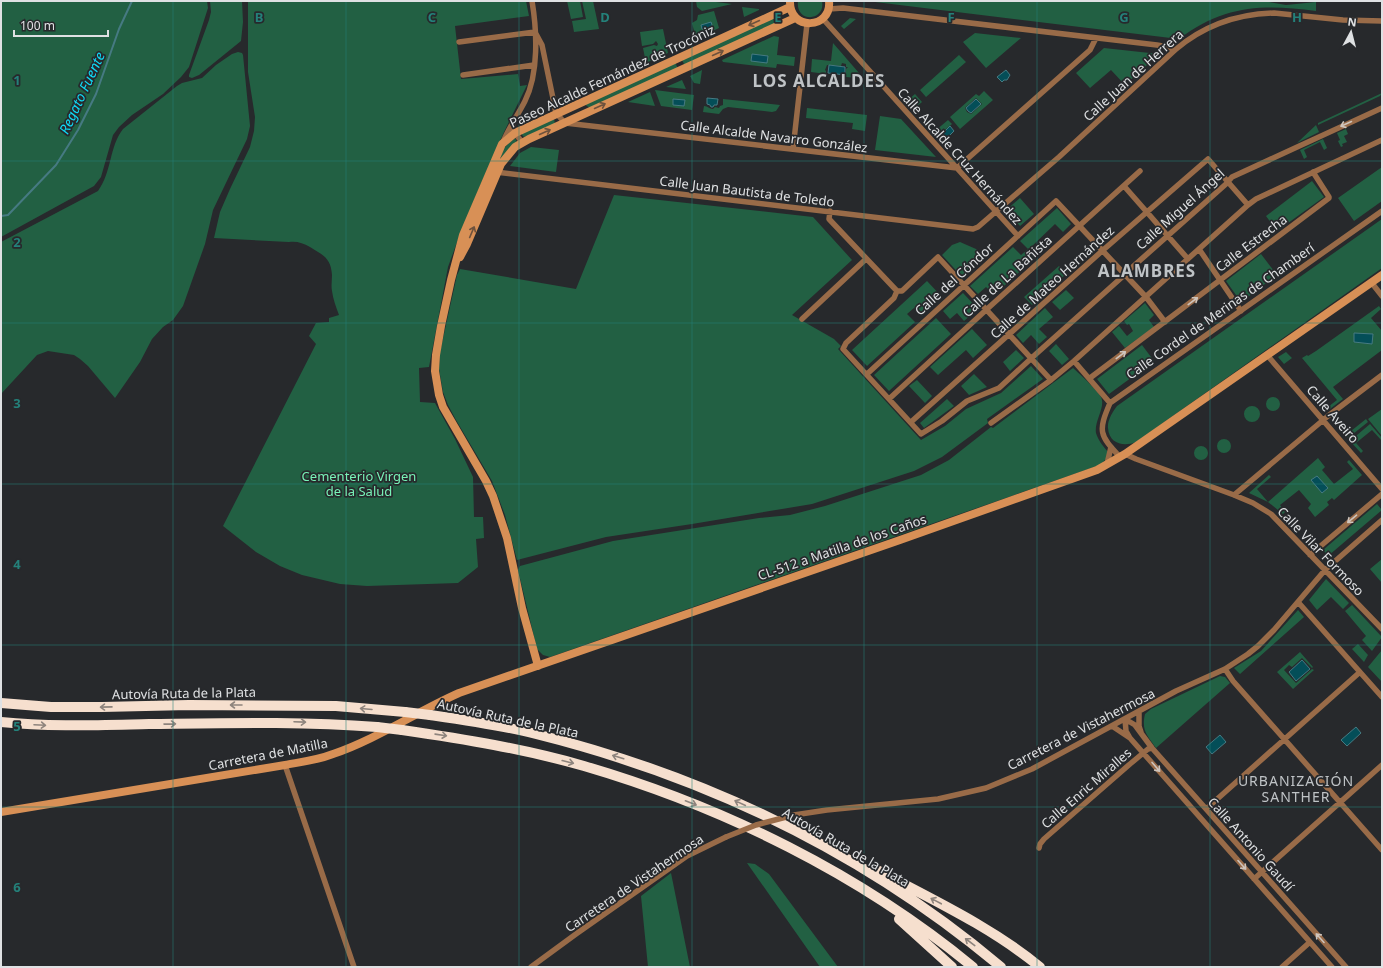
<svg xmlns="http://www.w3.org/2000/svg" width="1383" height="968" viewBox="0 0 1383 968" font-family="'Noto Sans',sans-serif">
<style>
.green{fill:#226043;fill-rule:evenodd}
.water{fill:#044e58;stroke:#467a82}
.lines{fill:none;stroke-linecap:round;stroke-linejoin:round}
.stream{stroke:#467a82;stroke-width:2}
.street{stroke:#996b48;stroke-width:5.5}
.secondary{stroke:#d89056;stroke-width:8}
.highway{stroke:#f6dfce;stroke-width:10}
.street-bridge{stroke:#996b48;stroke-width:5.5}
.highway-bridge{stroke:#f6dfce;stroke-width:10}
.oneway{stroke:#6e523d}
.oneway2{stroke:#cec4bc}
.oneway3{stroke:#8e847d}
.grid{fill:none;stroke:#24817a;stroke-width:1;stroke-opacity:0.55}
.labels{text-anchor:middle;stroke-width:3.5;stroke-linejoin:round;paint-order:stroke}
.street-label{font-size:13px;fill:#dfe1e3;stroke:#27292c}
.park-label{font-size:13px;fill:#78f2b7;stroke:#27292c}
.water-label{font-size:14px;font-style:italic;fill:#0fdaf5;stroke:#27292c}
.neighbourhood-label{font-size:14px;letter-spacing:1px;fill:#bfc3c6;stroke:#27292c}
.district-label{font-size:17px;font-weight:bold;letter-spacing:1px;fill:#bfc3c6;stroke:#27292c}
.grid-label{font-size:13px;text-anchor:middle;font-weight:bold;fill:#24817a;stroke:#27292c;stroke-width:3.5;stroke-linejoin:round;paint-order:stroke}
</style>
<rect width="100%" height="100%" fill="#27292c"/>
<path class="green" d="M1,1H207L208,8L189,67L181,77L163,94L132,115L119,127L113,135L101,177L94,186L1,237Z
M210,1H242L243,22L241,41L199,75L192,78L189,77V75L209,20L211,12Z
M248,1H526L529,16L455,26L461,79L518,74L520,86L527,85L504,132L480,186L460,234L448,267L429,367L419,368L420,402L435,403L455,439L473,477L474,517H483L484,538L476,539L478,567L458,583L367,586L340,584L302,575L280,566L256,552L223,526L316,344L309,336L316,323L329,322V318L339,315C336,307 333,299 332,291C331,286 332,280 332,275C331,258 323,255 310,247C303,243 297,241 289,242L214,238L220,212L230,189L250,147L254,131L255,117L248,72Z
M567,1H580L583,17L571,19Z
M582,1H593L599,29L574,32L572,21L586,19Z
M696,1H708L732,4L702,11L697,7Z
M798,1H822C826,22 795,23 798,1Z
M867,1H1263L1286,5L1316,2V11C1263,4 1224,5 1179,39Z
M742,7L759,9V10L744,17Z
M714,11L719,28L696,39L692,23L697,20L698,15Z
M777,15L780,22L685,66L681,58Z
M850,18L856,19L844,29L841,26Z
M663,29L668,53L646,63L643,48L654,45L657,46L658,44L656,41L653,44L642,46L640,32Z
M975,33L1021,38L986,68L963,42Z
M774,36L779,37L777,55L795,57L794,66L777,64L776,68L723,62L722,60Z
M833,43L859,73L858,78L846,77V69L848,67H846V64L842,63L841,66L827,65L825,70L826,71V74L811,72L812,59L831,61Z
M1104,48L1159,54L1125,85L1111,70L1090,88L1076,73Z
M238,52L242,53L243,55L250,126L247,139L213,210L205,244L183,306L173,320L163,327L152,339L140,362L115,398L88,366L80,359L74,355L48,351L37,355L1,394V242L98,191C112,172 109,147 123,129L177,86L182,83L202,78L216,65L232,54Z
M959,55L966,62L926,97L920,90Z
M675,62L678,69L591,109L583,103Z
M702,70L700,84L694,83L690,76Z
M682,80L686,89L666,87Z
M655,90L694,95L692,110L661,106Z
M984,91L993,100L960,129L950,117L976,94L979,96ZM976,98L982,104L971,114L967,112L965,108Z
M650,92L655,106L628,102Z
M1382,93L1380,96L1318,125V123Z
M915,94L922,102L915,108L908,100Z
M723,99L780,105L776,111L772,112L728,107L723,109L719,114L703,112L704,106C708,106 709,109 713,109L715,107L719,108L720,106L723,105Z
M807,108L867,115L865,131L852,129L853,123L806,118Z
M880,116L901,119L936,157L875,150Z
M554,119L555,124L524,137L522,135V132Z
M948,120L952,124L939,135L935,131Z
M1316,125L1319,132L1297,143Z
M1346,129L1348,134L1344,136L1347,142L1342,144L1343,146L1341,147L1338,141L1340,140L1337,133Z
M515,138L517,142L500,160C501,149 507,145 515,138Z
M1323,139L1327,148L1324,150L1320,142L1304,150L1307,157L1304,159L1300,150Z
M531,147L559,150L556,172L510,166L520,153Z
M1382,167V201L1354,221L1338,198Z
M1312,181L1324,197L1277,231L1266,216Z
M614,195L813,217L852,260L792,315L834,339L841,346L838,349L921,440L945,426L966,409L1001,393L1031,366L1043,379L987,419L988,423L942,457L914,471L812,504L692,524L606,537L517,560L505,515L492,481L456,420L448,405L443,392L439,369L440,352L457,275L460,269L576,289Z
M1020,198L1034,214L1020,226L1006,210Z
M1057,208L1071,224L1063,232L1055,224L1029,249L1036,257L994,295L986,287L978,294L970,286L1013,247L1021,255L1028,249L1020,241Z
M1382,219V268L1136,442C1124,447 1109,444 1108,428C1107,421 1113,411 1117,406Z
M960,242L976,249L985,258L963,278L942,255L952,245Z
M1261,254L1277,275L1258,289L1254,284L1248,288L1252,294L1241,302L1226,281Z
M1059,266L1066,274L1032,305L1024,297Z
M927,281L942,297L922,316L914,308L907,314L915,322L867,366L852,350Z
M1066,290L1074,298L1060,310L1052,302Z
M963,293L978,309L964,321L957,313L950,319L943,311Z
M1145,303L1154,315L1149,320L1154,327L1125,348L1112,332L1119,326L1127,336L1133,331L1129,324L1127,325L1124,321Z
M1379,306L1381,309L1371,318L1382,331V350L1333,387L1343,399L1326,412L1324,410L1337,400L1302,358L1307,355L1308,356L1316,351Z
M1045,308L1053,317L1039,329L1047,337L1039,344L1031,335L1023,343L1016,335Z
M936,318L951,334L889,391L874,375Z
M972,329L987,345L973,358L966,350L938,375L930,367Z
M1056,344L1069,359L1062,365L1049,351Z
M1142,345L1154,361L1109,394L1097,379Z
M1016,350L1024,358L1010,371L1003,362Z
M1286,352L1292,358L1284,364L1278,357Z
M1073,368C1080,374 1098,391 1101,397C1106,407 1094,421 1096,433C1098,440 1103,446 1108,452L1106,459L1100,465L550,657L543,655L537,649L518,570L520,566L613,541L759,518L790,515L825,506L921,475L949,460L991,427L993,428Z
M974,374L987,387L969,395L961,386Z
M917,380L932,396L925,403L909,386Z
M1266 404a7 7 0 1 1 14 0a7 7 0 1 1-14 0Z
M947,399L954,406L924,428L920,423Z
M1244 414a8 8 0 1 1 16 0a8 8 0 1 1-16 0Z
M1382,409V436L1368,419Z
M1366,419L1368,422L1348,438L1346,435Z
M1370,424L1382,438V441L1372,430L1356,443L1363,451L1361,453L1350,441Z
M1217 446a7 7 0 1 1 14 0a7 7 0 1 1-14 0Z
M1194 453a7 7 0 1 1 14 0a7 7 0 1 1-14 0Z
M1318,458L1325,467L1322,470L1334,484L1353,469L1347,462L1349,460L1362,475L1334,500L1332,498L1327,502L1329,505L1315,517L1308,508L1311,504L1299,490L1280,505L1285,512L1283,514L1268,502L1249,493L1269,475L1271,477L1257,489L1268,502Z
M1377,504L1382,510L1328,556L1323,550Z
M1382,559V583L1370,569Z
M1326,579L1349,603L1343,609L1331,597L1317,610L1309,600Z
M1352,605L1382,637L1372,651L1362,640L1366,636L1345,611Z
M1298,610L1304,617L1240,674L1234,668L1261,651Z
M1358,644L1368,655L1364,662L1352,649Z
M1382,650V682L1368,667Z
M1300,652L1313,667L1312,668L1302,658L1292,667L1289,665L1284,670L1296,683L1312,669L1314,670L1293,689L1277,672Z
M1220,676L1225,677L1230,683L1156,748C1148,736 1141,731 1145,714L1151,709Z
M747,863L755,864L769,874L838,967H820Z
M671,873L690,967H648L641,896Z"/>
<path class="water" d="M711,22L713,28L702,29L701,25Z
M752,54L768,56L767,63L751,61Z
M829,65L845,67V75L828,73Z
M1006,70L1010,75L1007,80H1004L1002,82L997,77Z
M707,98L718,99L717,105H714L713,107H711L710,105L707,104Z
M673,99L685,100L684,106L673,105Z
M976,99L981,104L971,113L968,111L966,108Z
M950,126L954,131L947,138L945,139L941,135Z
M1354,333L1373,334L1372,344L1354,342Z
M1317,476L1328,488L1322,493L1311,480Z
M1302,660L1310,669L1296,681L1289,672Z
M1356,727L1361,733L1347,746L1341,740Z
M1220,735L1226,742L1212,754L1206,747Z"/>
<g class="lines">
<path class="stream" d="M1,216L8,215L56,165L78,130L96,94L119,29L132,1"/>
<path class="street" d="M829,9L843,8L1157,45L1168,47L1175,50
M823,19L1018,236
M535,32L542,45L556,113L565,123L957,168
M459,42L535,32
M463,75L534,65
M512,123L515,133L522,142
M503,142C509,127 518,115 525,101C539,73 537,31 532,1
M793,149L807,24
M957,168L1090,50L1096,38
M496,172L973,229L978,227L1059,157L1175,50C1203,26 1237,14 1274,13L1343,20L1382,21
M1124,186L1188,259
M830,211L829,219L897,291
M1199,249L1241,311
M1371,282L1382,296
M802,319L866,259
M1267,355L1382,489
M1074,361L1110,403
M867,374L1056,201L1146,297L1165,322
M1090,378L1329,198V197L1313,172
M1051,380L938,257L902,291H897L894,298L846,343L843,349L921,434L942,421L967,401L999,388L1036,354L1121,278L1128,271L1226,184L1232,177L1382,108
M889,399L986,310L1140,171
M911,422L1102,251L1208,159L1248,205
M991,423L1051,380L1074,361L1248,205L1256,199L1382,140
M1125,454L1136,459L1234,495L1253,503L1271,514L1382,629
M1120,457C1099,435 1098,431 1110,403L1382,211
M1107,464L1111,447
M1234,495L1328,416L1382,375
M1310,555L1382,494
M1298,602L1382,697
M1225,669L1233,681L1382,850
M1139,711V726L1141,732
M1112,726L1130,738L1332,967
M1130,738L1126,731L1125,719L1135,725L1152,748L1346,967
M285,765L354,967
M1206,809L1360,672
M794,815L827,810L938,799L986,788L1032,769L1176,691L1225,669L1248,654L1258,646L1274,630L1325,570L1382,520
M1039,848L1040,844L1044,839L1130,764L1148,749L1152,748
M1254,879L1382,765
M531,967L576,934L687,856L726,837
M1282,967L1310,942"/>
<path class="secondary" d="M790,1C789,32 832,29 829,1
M460,257L467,244L501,164L515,147L529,139L795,18
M538,666L522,608L507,538L493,496L486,481L443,407L439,395L435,371L436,355L441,326L451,280L463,235L502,144L515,133L790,7
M1,812L285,765C301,762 318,760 333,754C377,739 416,712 459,693L900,540L1097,470L1125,454L1382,275"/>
<path class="highway" d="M1,703L51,707H102L189,705L336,706L405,712
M430,715C465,720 501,725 536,734C708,777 865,853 1001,967
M1,722C50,727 100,725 149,724C226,723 300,721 377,727
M402,730C464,739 525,749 584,766C724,807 860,874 973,967
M875,869C931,899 990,926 1040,967
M899,919L952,967"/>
<path class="street-bridge" d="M726,837L756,825L794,815"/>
<path class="highway-bridge" d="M405,712L430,715
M377,727L402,730"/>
</g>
<defs><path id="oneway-shaft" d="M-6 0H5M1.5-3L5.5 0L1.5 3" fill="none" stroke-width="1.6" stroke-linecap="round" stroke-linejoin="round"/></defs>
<g class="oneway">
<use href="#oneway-shaft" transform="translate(754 23) rotate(156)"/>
<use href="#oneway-shaft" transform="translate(718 53) rotate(-24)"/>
<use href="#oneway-shaft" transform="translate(600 106) rotate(-24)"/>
<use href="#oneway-shaft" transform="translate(545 132) rotate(-24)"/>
<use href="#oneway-shaft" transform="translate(472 232) rotate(-67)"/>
</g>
<g class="oneway2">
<use href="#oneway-shaft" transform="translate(1346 124) rotate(156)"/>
<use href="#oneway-shaft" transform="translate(1193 301) rotate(-37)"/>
<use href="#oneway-shaft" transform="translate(1121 355) rotate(-37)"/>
<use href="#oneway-shaft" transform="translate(1352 519) rotate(140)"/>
<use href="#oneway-shaft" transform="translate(1156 767) rotate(49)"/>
<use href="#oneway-shaft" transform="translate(1242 865) rotate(48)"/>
<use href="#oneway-shaft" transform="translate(1320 938) rotate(-132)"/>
</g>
<g class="oneway3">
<use href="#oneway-shaft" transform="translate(236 705) rotate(180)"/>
<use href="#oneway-shaft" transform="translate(106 707) rotate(179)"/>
<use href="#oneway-shaft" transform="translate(366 709) rotate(-175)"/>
<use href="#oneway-shaft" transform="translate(300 722) rotate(2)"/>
<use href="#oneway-shaft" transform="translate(170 724) rotate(-1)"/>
<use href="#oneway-shaft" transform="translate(40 725) rotate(3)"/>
<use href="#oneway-shaft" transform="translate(441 735) rotate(8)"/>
<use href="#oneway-shaft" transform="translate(618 757) rotate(-163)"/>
<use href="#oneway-shaft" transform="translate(568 762) rotate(14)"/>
<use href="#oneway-shaft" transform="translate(691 803) rotate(21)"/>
<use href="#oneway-shaft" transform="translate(740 803) rotate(-155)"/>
<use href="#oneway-shaft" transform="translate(936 901) rotate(-152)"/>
<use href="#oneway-shaft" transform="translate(970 942) rotate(-143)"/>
</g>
<path class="grid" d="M173,1V967M346,1V967M519,1V967M692,1V967M864,1V967M1037,1V967M1210,1V967M1,161H1382M1,323H1382M1,484H1382M1,645H1382M1,807H1382"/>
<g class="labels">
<g class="street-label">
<text transform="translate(1133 75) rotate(-42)" y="5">Calle Juan de Herrera</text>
<text transform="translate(612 76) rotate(-25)" y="5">Paseo Alcalde Fernández de Trocóniz</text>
<text transform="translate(774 136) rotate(7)" y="5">Calle Alcalde Navarro González</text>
<text transform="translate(960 156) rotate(48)" y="5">Calle Alcalde Cruz Hernández</text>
<text transform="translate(747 191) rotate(7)" y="5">Calle Juan Bautista de Toledo</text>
<text transform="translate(1180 209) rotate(-42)" y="5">Calle Miguel Ángel</text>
<text transform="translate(1251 243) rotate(-37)" y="5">Calle Estrecha</text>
<text transform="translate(1007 276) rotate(-42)" y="5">Calle de La Bañista</text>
<text transform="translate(954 279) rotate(-42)" y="5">Calle del Cóndor</text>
<text transform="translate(1052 282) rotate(-42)" y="5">Calle de Mateo Hernández</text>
<text transform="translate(1220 311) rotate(-35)" y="5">Calle Cordel de Merinas de Chamberí</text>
<text transform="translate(1333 414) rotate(49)" y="5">Calle Aveiro</text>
<text transform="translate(842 547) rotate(-19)" y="5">CL-512 a Matilla de los Caños</text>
<text transform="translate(1321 551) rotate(46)" y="5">Calle Vilar Formoso</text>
<text transform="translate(184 693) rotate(-1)" y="5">Autovía Ruta de la Plata</text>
<text transform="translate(508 718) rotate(12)" y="5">Autovía Ruta de la Plata</text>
<text transform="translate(1081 729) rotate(-27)" y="5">Carretera de Vistahermosa</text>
<text transform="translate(268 754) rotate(-11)" y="5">Carretera de Matilla</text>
<text transform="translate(1086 788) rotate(-41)" y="5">Calle Enric Miralles</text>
<text transform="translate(1251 844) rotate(48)" y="5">Calle Antonio Gaudí</text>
<text transform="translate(846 847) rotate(30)" y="5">Autovía Ruta de la Plata</text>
<text transform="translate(634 883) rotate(-34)" y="5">Carretera de Vistahermosa</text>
</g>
<g class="park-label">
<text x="359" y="481">Cementerio Virgen<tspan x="359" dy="15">de la Salud</tspan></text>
</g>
<g class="water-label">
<text transform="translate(82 93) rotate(-65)" y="5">Regato Fuente</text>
</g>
<g class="neighbourhood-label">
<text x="1296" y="786">URBANIZACIÓN<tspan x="1296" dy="16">SANTHER</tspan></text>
</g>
<g class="district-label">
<text x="819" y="87">LOS ALCALDES</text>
<text x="1147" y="277">ALAMBRES</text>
</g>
</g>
<g class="grid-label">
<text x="259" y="22">B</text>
<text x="432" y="22">C</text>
<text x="605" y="22">D</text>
<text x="778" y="22">E</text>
<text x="951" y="22">F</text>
<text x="1124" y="22">G</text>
<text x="1297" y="22">H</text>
<text x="17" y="85">1</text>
<text x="17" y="247">2</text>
<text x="17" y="408">3</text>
<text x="17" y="569">4</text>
<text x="17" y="731">5</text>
<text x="17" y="892">6</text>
</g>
<rect width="1383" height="968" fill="none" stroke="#dfe1e3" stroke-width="4"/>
<g transform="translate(1351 32) rotate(7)" stroke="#27292c" stroke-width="3" paint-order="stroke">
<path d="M0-3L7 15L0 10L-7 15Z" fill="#dfe1e3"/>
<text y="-6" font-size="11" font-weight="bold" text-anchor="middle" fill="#dfe1e3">N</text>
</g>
<path d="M14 30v6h94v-6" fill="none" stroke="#dfe1e3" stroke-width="2"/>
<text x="20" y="30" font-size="12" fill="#dfe1e3" stroke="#27292c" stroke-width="3" paint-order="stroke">100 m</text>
</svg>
